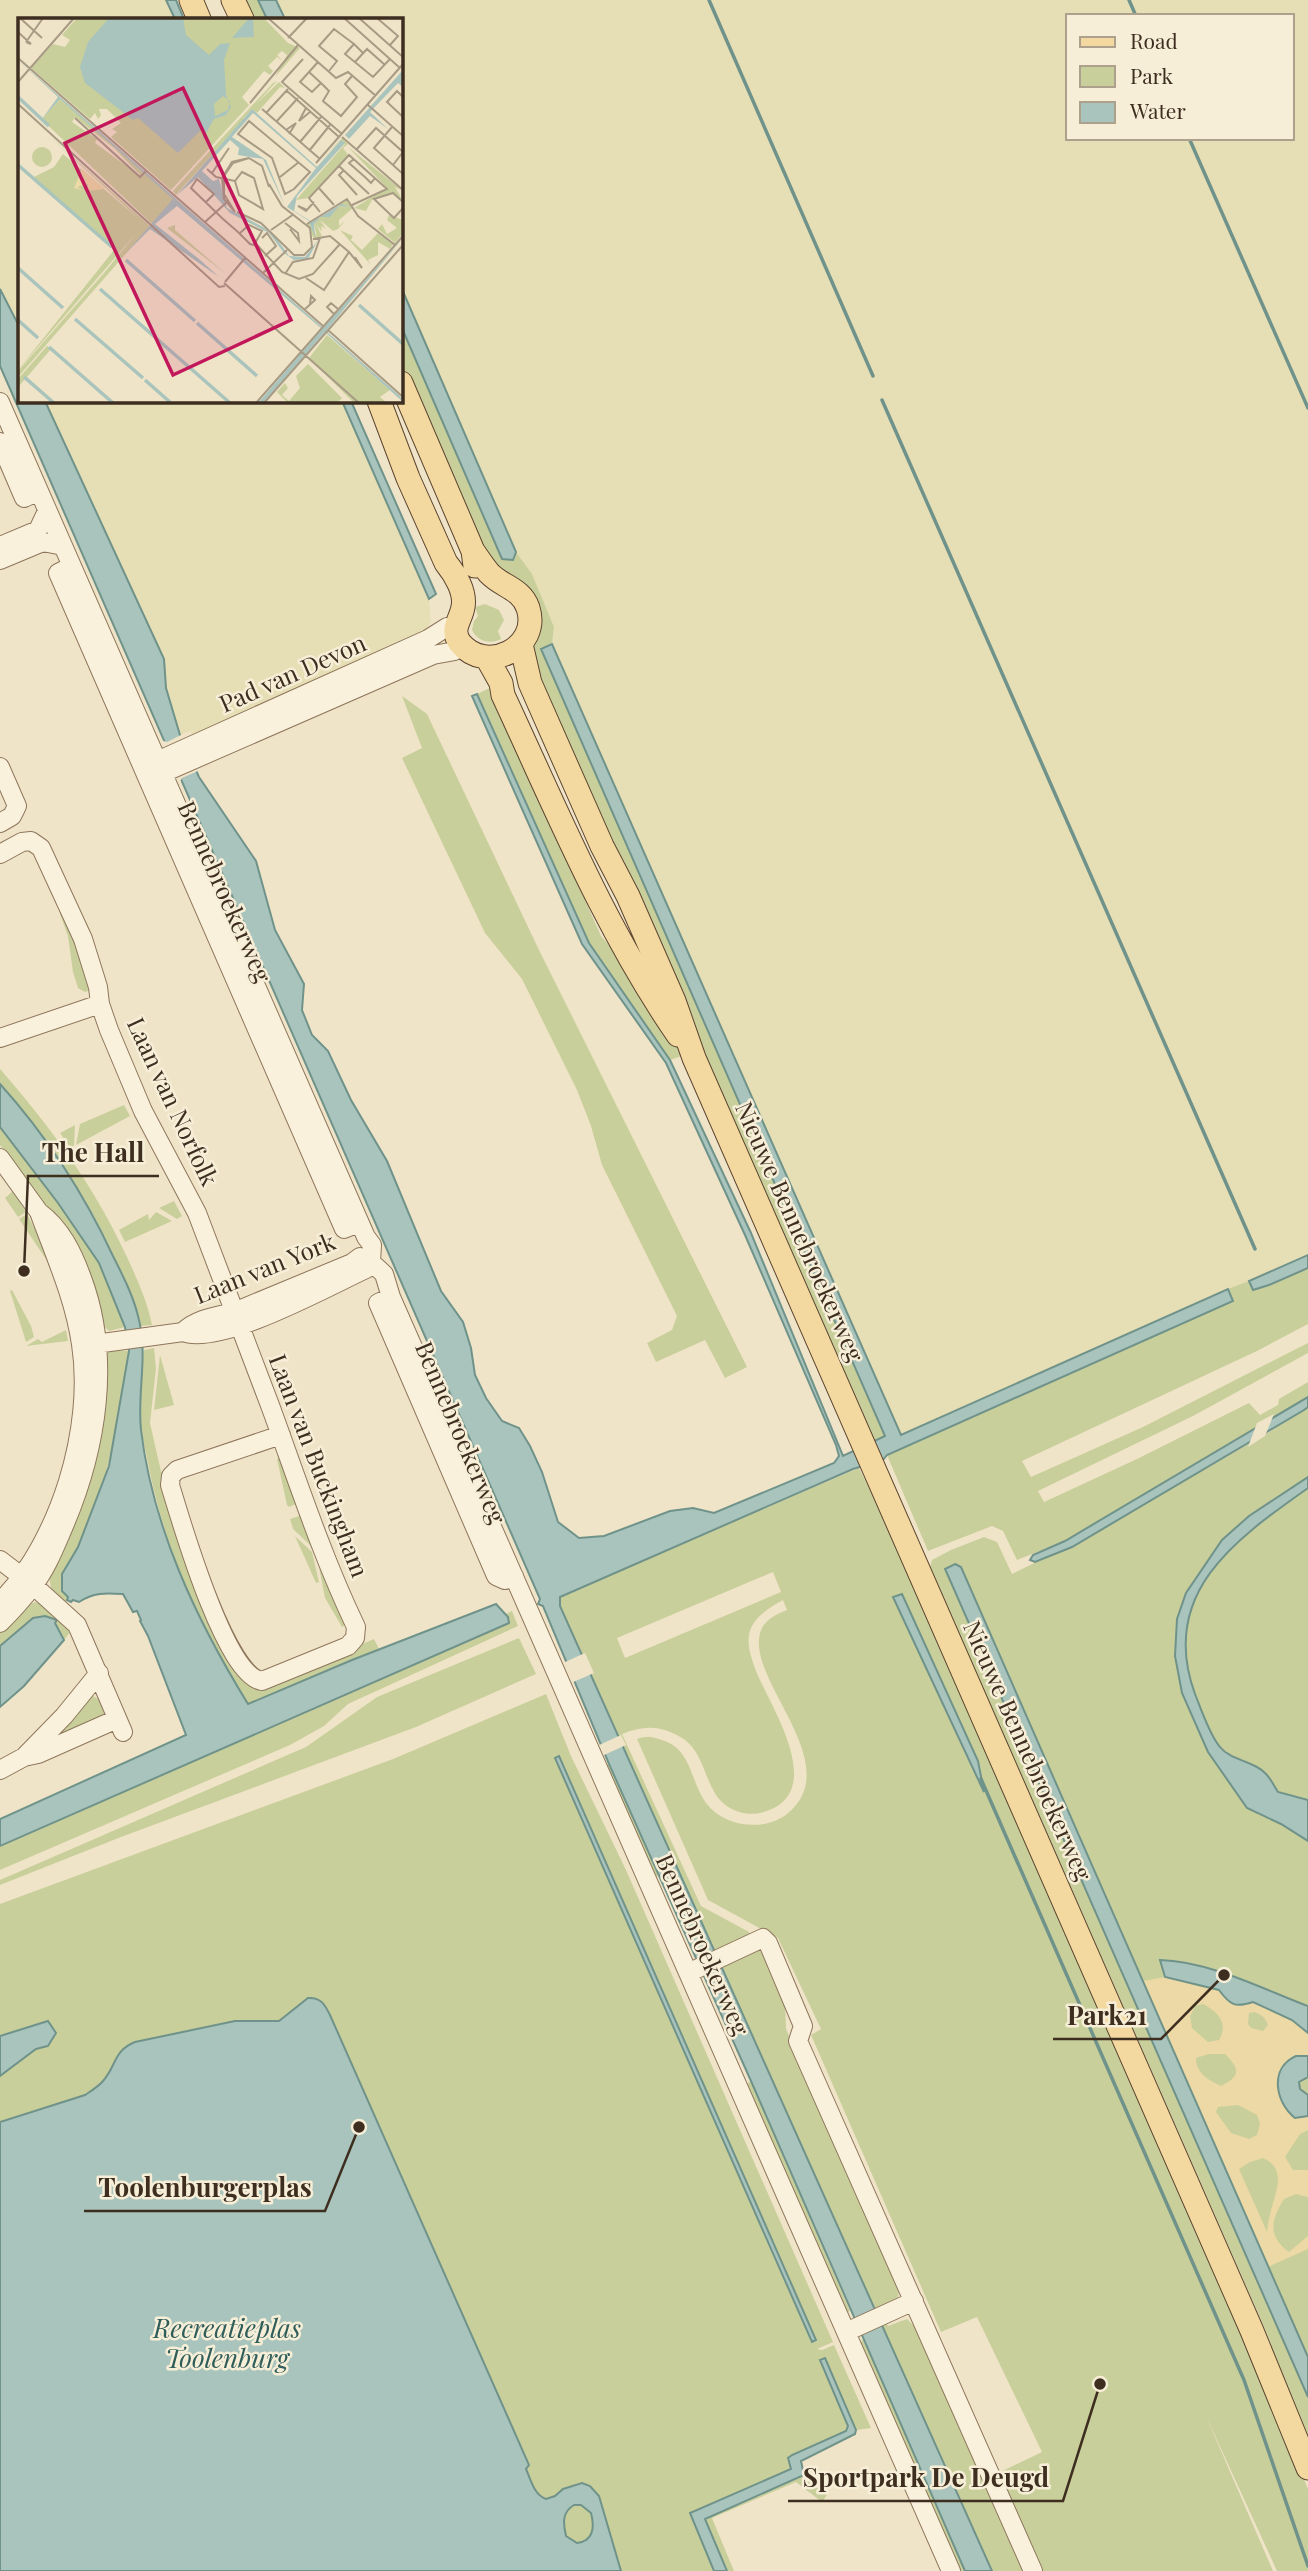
<svg xmlns="http://www.w3.org/2000/svg" width="1308" height="2571" viewBox="0 0 1308 2571" font-family="'Playfair Display',serif">
<style>
.farmland{fill:#e6deb5;fill-rule:evenodd}
.green{fill:#c9cf9b;fill-rule:evenodd}
.sand{fill:#ecd9a5;fill-rule:evenodd}
.water{fill:#a9c4bc;stroke:#6f938a;stroke-width:2;fill-rule:evenodd}
.pier{fill:#f0e4c8}
.lines{fill:none;stroke-linecap:round;stroke-linejoin:round}
.stream{stroke:#6f938a;stroke-width:3.5}
.minor-casing{stroke:#8d765c;stroke-width:20}
.major-casing{stroke:#5b4430;stroke-width:25}
.minor{stroke:#faf1dc;stroke-width:18}
.major{stroke:#f3d9a0;stroke-width:23}
.labels{text-anchor:middle;stroke-width:5;stroke-linejoin:round;paint-order:stroke}
.street-label{font-size:24px;fill:#3d2e20;stroke:#f7eed8}
.water-label{font-size:26px;font-style:italic;fill:#2f5d5a;stroke:#f7eed8}
.inset-river{fill:none;stroke:#a9c4bc;stroke-width:3.5}
.inset-road{fill:none;stroke:#a89b85;stroke-width:2}
.view{fill:#c2185b;fill-opacity:0.15;stroke:#c2185b;stroke-width:3.5}
.inset-edge{fill:none;stroke:#3d2e20;stroke-width:3.5}
.leader{fill:none;stroke:#3d2e20;stroke-width:2.5}
.callout-dot{fill:#3d2e20;stroke:#f7eed8;stroke-width:2.5}
.callout-label{font-size:26px;text-anchor:middle;font-weight:bold;fill:#3d2e20;stroke:#f7eed8;stroke-width:5;stroke-linejoin:round;paint-order:stroke}
</style>
<rect width="100%" height="100%" fill="#f0e4c8"/>
<path class="farmland" d="M0,0H167L176,19H19V326L0,289Z
M276,0H1308V1255L901,1435L552,644L554,627L532,574L516,552L401,287V19H285ZM1068,16H1292V138H1068Z
M45,401H342L429,599L431,621L423,635L196,739L190,731L180,735L166,688L164,659Z"/>
<path class="green" d="M236,0H258L267,19H245Z
M401,326L502,559L513,560L516,552L532,574L554,627L552,644L542,649L885,1436L873,1441L527,654L536,624L487,564L401,369Z
M485,604L499,610L504,620L498,631L501,639C490,645 477,641 472,630L474,621L478,616L475,607Z
M490,688L601,936C633,972 658,1013 682,1056L670,1060L589,943L477,694Z
M402,696L427,714L539,950L747,1367L725,1378L705,1340L656,1362L647,1343L672,1330L677,1316L602,1165L591,1126L577,1090L522,979L485,933L402,758L422,748Z
M65,908L93,989L85,992L78,988L73,972L68,936L60,914L61,910Z
M0,1069C50,1126 94,1186 126,1255C137,1279 147,1300 152,1325L140,1326L127,1284L104,1236L55,1154L0,1084Z
M124,1105L130,1116L76,1145L80,1124Z
M75,1125L74,1146L70,1147L60,1133Z
M0,1127L58,1203L99,1263L125,1327L109,1331L103,1325L93,1297L48,1209L0,1145Z
M13,1191L26,1212L18,1217L5,1198Z
M174,1201L182,1216L177,1219L159,1208Z
M156,1212L172,1221L125,1242L119,1230L148,1214L149,1220Z
M27,1214L44,1247L52,1268L19,1219Z
M1308,1268V1324L1257,1351L1022,1461L1031,1477L1143,1427L1308,1343V1353L1193,1416L1038,1491L1044,1502L1137,1459L1249,1403L1260,1415L1278,1405L1279,1399L1308,1382V1397L1065,1541L1017,1560L1003,1531L992,1526L928,1551L887,1455L1233,1301L1228,1289L1249,1281L1253,1289L1269,1285Z
M12,1290L31,1326L34,1337L26,1342L10,1291Z
M66,1330L68,1341L26,1346L38,1339L42,1342Z
M154,1348L156,1369L150,1423L165,1489L241,1673L249,1684L263,1687L374,1639L379,1649L248,1705C202,1628 169,1561 150,1473C146,1452 140,1431 140,1409C140,1390 142,1370 144,1350Z
M109,1350L129,1351C119,1428 104,1508 62,1574L68,1597L66,1605L51,1588L49,1576L91,1479L104,1394V1357Z
M160,1355L174,1405L154,1410Z
M1308,1406V2357L961,1567L955,1564L945,1569L1308,2397V2443L1265,2329L930,1567L932,1560L951,1550L984,1537L997,1542L1012,1574L1091,1535L1271,1431Z
M282,1456L298,1503L289,1507L287,1505L277,1459Z
M859,1468L905,1559L1227,2294L1308,2489V2571H1277L1206,2416L1273,2571H1038L996,2474L1042,2452L977,2317L941,2332L811,2035L821,2029L778,1938L708,1900L637,1739C648,1735 652,1737 662,1740C692,1749 690,1781 706,1803C724,1827 764,1832 787,1814C850,1763 739,1675 762,1628C767,1618 778,1614 787,1610L783,1600C743,1622 742,1638 759,1678C776,1715 828,1797 760,1813C747,1816 730,1811 721,1801C705,1785 704,1751 682,1738C661,1725 644,1725 622,1734L701,1906L749,1932L753,1949L759,1950L764,1955L785,2003L786,2029L899,2290L898,2297L881,2308L888,2326L907,2319L913,2325H917L1024,2571H992L560,1606V1596ZM773,1572L781,1592L625,1658L617,1638ZM902,1594L978,1761L983,1788L894,1598Z
M302,1515L348,1624L342,1627L325,1598L318,1562L310,1545L293,1529L290,1519Z
M295,1536L312,1552L319,1582L316,1583Z
M35,1602L45,1606L71,1631L64,1640L55,1622L45,1616L34,1618L0,1646V1633L27,1606Z
M512,1611L518,1626L348,1704L324,1726L290,1745L0,1870V1846L509,1623L506,1614Z
M519,1638L536,1674L416,1727L121,1837L0,1885V1880L306,1747L377,1697Z
M546,1694L571,1756L626,1870L833,2342L817,2349L822,2350L834,2345L871,2428L856,2430L834,2381L848,2426L846,2431L793,2455L791,2469L690,2513L714,2571H0V1904L393,1759ZM558,1756L815,2339L813,2341L557,1757Z
M93,1696L103,1702L106,1717L84,1730L48,1739L87,1698Z
M609,1764L658,1875L654,1881L603,1765Z
M751,2081L850,2311L844,2314L744,2086Z
M863,2339L965,2571H956L858,2348Z
M801,2476L827,2495L822,2502L796,2482L712,2518L734,2571H727L704,2519Z"/>
<path class="sand" d="M1165,1977L1219,1990C1230,2005 1235,2008 1253,2002L1292,2020L1308,2033V2056H1296L1287,2060L1302,2118L1308,2116V2130L1300,2134L1285,2157L1293,2170H1308V2197L1296,2194L1284,2199C1271,2220 1267,2236 1289,2252L1308,2236V2249L1268,2267L1143,1981ZM1203,2004C1218,2012 1229,2023 1219,2040L1208,2042L1192,2028L1190,2016L1195,2006ZM1254,2012C1262,2015 1265,2017 1268,2025L1263,2031L1251,2028L1248,2024L1249,2013ZM1209,2054H1225C1240,2069 1241,2076 1221,2086C1208,2080 1196,2073 1196,2058ZM1238,2105L1257,2115L1260,2124L1257,2135L1249,2139L1231,2133L1216,2112L1218,2107ZM1263,2158C1289,2170 1274,2194 1270,2215C1268,2220 1268,2227 1267,2232L1239,2169L1250,2162Z"/>
<path class="water" d="M166,0H176L184,19H175Z
M258,0H276L285,19H267Z
M401,287L516,552L513,560L502,559L401,326Z
M0,289L19,326V401H45L164,659L166,688L180,735L199,777L256,861L275,930L304,984L302,1010L312,1035L328,1051L351,1100L387,1161L441,1291L463,1322L471,1348L475,1375L486,1398L502,1421L519,1428L530,1446L542,1472L558,1522L579,1538L604,1536L670,1511L693,1508L714,1513L834,1463L839,1456L836,1445L745,1235L666,1063L582,944L472,696L477,694L589,943L670,1060L751,1233L843,1456L885,1436L541,649L552,644L901,1435L1228,1289L1233,1301L887,1455L883,1460L853,1469L560,1597V1606L992,2571H965L751,2081L609,1764L543,1606L538,1604L540,1599L0,366Z
M342,401H351L436,594L429,599Z
M0,1084C46,1135 84,1194 113,1256C123,1276 134,1297 139,1320C148,1357 137,1393 141,1430C153,1529 197,1621 248,1704L352,1660L496,1604L508,1617L509,1623L0,1846V1819L186,1735L148,1636L140,1621L141,1620L137,1611L133,1612L123,1594C106,1593 94,1592 79,1602L73,1600L71,1602L67,1600L68,1597L62,1591V1574L78,1547L109,1466L129,1351L125,1327L99,1263L58,1203L0,1127Z
M1308,1255V1268L1269,1285L1253,1290L1249,1281Z
M1308,1397V1407L1304,1410L1072,1547L1035,1562L1030,1560L1033,1555L1065,1541Z
M1308,1477V1488C1236,1539 1158,1593 1195,1694C1201,1709 1210,1736 1220,1747C1231,1761 1255,1761 1266,1774C1271,1779 1274,1786 1278,1792L1308,1800V1841L1281,1824L1247,1808L1208,1752L1182,1693L1175,1656L1177,1619L1186,1593L1222,1540L1249,1516Z
M955,1564L961,1567L1308,2357V2397L946,1571L945,1569Z
M902,1594L978,1761L984,1792L893,1597Z
M45,1616L57,1620L55,1623L64,1640L24,1686L0,1707V1646L33,1618Z
M559,1756L816,2340L812,2342L555,1758Z
M1160,1960C1207,1961 1261,1988 1305,2005L1308,2006V2033L1292,2020L1253,2002C1235,2008 1230,2005 1219,1990L1165,1977Z
M308,1998C321,1997 325,2005 330,2015L529,2465L526,2469C531,2480 534,2495 546,2499L555,2496L563,2489L582,2483L590,2486L599,2496L621,2571H0V2122L85,2095C91,2091 98,2087 103,2081C117,2065 113,2051 135,2042L235,2021H279ZM574,2505H581L591,2513C595,2528 593,2541 577,2543L566,2536C563,2523 562,2512 574,2505Z
M48,2021L56,2033L48,2046L36,2049L0,2076V2036Z
M1296,2056H1308V2077L1299,2082L1300,2089L1308,2095V2116L1295,2118C1275,2102 1269,2068 1296,2056Z
M825,2358L856,2430L855,2434L801,2461L804,2475L705,2519L727,2571H714L690,2513L791,2469L788,2458L792,2455L846,2431L848,2426L820,2360Z"/>
<path class="pier" d="M183,734L200,770L182,778L179,783L160,740L167,742Z
M1274,1414L1265,1436L1248,1447L1257,1423Z
M585,1653L594,1673L571,1683L563,1663Z
M621,1735L626,1745L602,1756L597,1746Z"/>
<g class="lines">
<path class="stream" d="M709,0L873,376
M1129,0L1136,16
M1189,138L1308,408
M882,400L1255,1249
M981,1779L1244,2380L1308,2566"/>
<g class="minor-casing">
<path id="minor" d="M0,402L366,1237L372,1245L371,1262L384,1274L391,1297L951,2571
M0,442L24,498L39,491
M0,546L38,530L47,511
M0,560L43,542L63,546
M72,566L58,573L344,1229L359,1223
M157,761L428,639L447,627
M0,767L17,806L12,816L0,823
M163,773L433,655L455,651
M0,854L22,842L31,841L41,848L83,939L98,987L100,1004L109,1030L143,1111L197,1213L271,1408C298,1482 322,1556 356,1627L355,1638L348,1646L262,1681C225,1675 181,1521 170,1485L171,1476L177,1470L281,1435
M0,1038L100,1004
M0,1158L39,1212
M391,1297L378,1303L496,1576L505,1580L514,1576
M88,1345L183,1332C195,1319 217,1316 234,1312L352,1263L360,1257L371,1262L366,1269C329,1286 219,1347 183,1332
M0,1560L34,1586L77,1625L123,1732
M0,1602C60,1541 94,1428 81,1344C74,1297 55,1256 39,1212C61,1228 73,1253 82,1278C112,1358 97,1449 64,1526C55,1547 46,1570 32,1587C22,1600 11,1612 0,1623
M24,1757L38,1754L117,1719
M0,1770L24,1757L64,1716L99,1673
M688,1973L763,1938L768,1943L803,2026L798,2041L1033,2571
M846,2332L914,2301"/>
</g>
<g class="major-casing">
<path id="major" d="M191,0L199,19
M233,0L242,19
M401,383L473,551L475,566
M379,401L408,478L446,563C455,574 466,592 463,607C461,620 450,629 460,643C486,675 541,648 528,608C521,588 502,587 489,573C483,566 478,558 473,551
M521,644L530,683L602,846L628,896L674,1001L694,1058L1252,2331L1308,2468
M487,658L501,683L503,695C557,811 605,929 678,1035"/>
</g>
<use href="#minor" class="minor"/>
<use href="#major" class="major"/>
</g>
<g class="labels">
<g class="street-label">
<text transform="translate(293 674) rotate(-24)" y="8">Pad van Devon</text>
<text transform="translate(224 892) rotate(66)" y="8">Bennebroekerweg</text>
<text transform="translate(172 1102) rotate(65)" y="8">Laan van Norfolk</text>
<text transform="translate(799 1232) rotate(66)" y="8">Nieuwe Bennebroekerweg</text>
<text transform="translate(265 1269) rotate(-22)" y="8">Laan van York</text>
<text transform="translate(460 1433) rotate(67)" y="8">Bennebroekerweg</text>
<text transform="translate(318 1466) rotate(69)" y="8">Laan van Buckingham</text>
<text transform="translate(1027 1751) rotate(66)" y="8">Nieuwe Bennebroekerweg</text>
<text transform="translate(702 1945) rotate(66)" y="8">Bennebroekerweg</text>
</g>
<g class="water-label">
<text x="227" y="2338">Recreatieplas<tspan x="227" dy="30">Toolenburg</tspan></text>
</g>
</g>
<g transform="translate(18 18)">
<rect width="385" height="385" fill="#f0e4c8"/>
<path d="M59,0H246L270,25L282,30L257,59L269,37L264,33L259,37L265,43L259,39L250,48L255,53L252,57L246,53L224,79L231,87L256,60L153,172L93,119L99,114L94,111L103,105L89,91H81L83,97L80,101L77,95L72,101L13,50L35,26L47,29L52,22L44,17ZM259,63L238,86L261,64L267,70L262,69L239,95L234,91L226,100L225,99L226,101L158,177L155,173L163,164L255,65ZM0,79L24,101L42,81L156,181L134,206ZM57,99L96,130L125,160L77,125L79,121L54,104ZM30,117L132,208L0,359V353L86,255L120,213L0,352L96,232L16,159L36,149L45,136L121,201ZM324,120L330,126L325,130L330,137L290,180L278,182L327,126L323,122L303,142ZM330,129L385,173L377,169L385,183L375,174L354,182L348,193L336,190L369,170ZM14 139a10 10 0 1 1 20 0a10 10 0 1 1-20 0ZM328,181L335,190L321,202V208L327,203L320,211L315,213L302,202L308,211L303,208L304,214L298,206L304,218L297,220L295,219L289,207L292,205L299,219L296,206L303,199H312L320,188L333,189L320,186L294,204V203ZM371,197L385,202V215L377,225L360,211L364,206L369,216L379,210L369,202ZM157,207V212L208,256L149,210ZM322,212L335,218L333,222L344,232L360,215L375,226L372,231L360,224V237L350,242L353,247ZM309,317L372,372L362,379L369,385H336L291,340ZM29,328L33,331L9,359L38,385L8,360L0,369V361ZM290,346L324,380L319,385H270L259,374L267,365L270,370L264,377L271,383L282,370L278,358Z" fill="#c9cf9b" fill-rule="evenodd"/>
<path d="M64,151L87,171L69,173L70,166L61,168L60,170L67,173L56,170Z" fill="#ecd9a5"/>
<path d="M91,0H165L168,17L191,37L202,26L212,25L206,42L208,77L213,89L208,97L196,101L185,121V110L160,135L120,100L115,102L67,65L62,49L70,24ZM205,78L212,83L210,92L197,98L196,86ZM231,0H235L236,19L214,20ZM0,42L305,310L385,220L308,313L382,378L385,384L307,314L245,385H240L304,311L159,188L137,206L181,241L201,259L132,211L107,236L155,181L42,81L24,101L40,79ZM384,53L385,69L380,65L352,94L370,111L352,98L331,121L327,117ZM234,91L299,149L323,122L327,125L279,178L276,193L294,204L323,186L333,189L321,188L312,199H303L296,206L297,219L291,203L269,189L298,150L235,95L214,119L248,142L267,188L245,141L220,137L221,130L212,122L184,153L195,163L201,161L209,190L245,209L259,221L271,238L287,239L300,222L290,241L276,242L266,235L251,215L212,195L180,159L159,177Z" fill="#a9c4bc" fill-rule="evenodd"/>
<path class="inset-river" d="M0,79L31,108M0,147L94,229M108,242L177,303M0,250L45,290M82,271L212,385M341,287L385,326M57,301L125,360M0,302L20,320M179,305L239,358M31,329L95,385M6,359L36,385M127,362L153,385"/>
<path class="inset-road" d="M2,0L24,20M250,0L318,60L330,54L358,78M326,0L382,50M341,0L385,39M359,0L380,18L372,27M0,14L13,26L8,24M270,20L289,0M8,24L25,0M345,35L336,26L327,36L355,59L372,41M0,40L305,308M285,41L264,64L324,116M337,44L349,31L367,47M311,53L319,43L301,28L316,11L336,26M291,54L303,65L294,74L282,64L300,44M0,64L56,0M303,65L311,73L305,83L323,98L339,79L327,66L334,58M269,73L321,119M385,79L379,73L369,84L385,99M232,85L280,27M0,86L201,269L207,268M350,87L385,118M288,90L281,103L292,94M244,91L302,141M248,95L270,71M57,100L122,159L128,153M231,103L292,154L276,171L267,176L254,140L220,116ZM258,104L280,80M374,109L356,130L385,156M268,112L278,105L271,116M324,119L385,172M282,124L303,99M338,132L358,110L385,134L375,147M291,133L312,107M231,140L215,145L206,158V176L217,194L206,181L204,160L214,144ZM231,140L244,148L251,169M336,141L331,145L348,160L353,165L357,160M298,145L385,46M321,148L351,176M189,151L198,159L217,163M326,152L321,157L339,177M224,154L236,160L245,191L221,177L217,163ZM194,155L211,130M262,159L281,144M300,169L316,187M188,184L196,176L179,161L173,170L205,201L220,214L232,226L236,227L244,213L231,207L222,215M385,184L375,175L356,181L376,200L385,190M289,192L280,188L288,193L296,184M219,194L243,205M302,194L291,180L331,137L369,171L334,187M187,204L209,184M243,205L276,237H286L294,229L292,210L264,188L251,166M267,205L280,215L281,223L272,211M289,206L329,181L340,198L377,227M253,212L276,196M244,220L249,215L258,228L247,238M239,227L264,254L281,261L295,256L322,226M331,234L344,250L337,239M245,255L269,232M267,256L275,244L295,240L302,220M288,260L306,272L331,234L312,218L295,221M207,264L227,240M206,265L341,385M286,292L297,282L293,278L292,286M316,296L309,289L313,285L320,291M310,312L385,379M238,385L385,218M246,385L385,227"/>
<path class="view" d="M165,70L273,302L155,357L47,125Z"/>
<rect width="385" height="385" class="inset-edge"/>
</g>
<path class="leader" d="M24 1271L28 1176H159M1224 1975L1161 2039H1053M359 2127L325 2211H84M1100 2384L1063 2501H788"/>
<g class="callout-dot">
<circle cx="24" cy="1271" r="7"/>
<circle cx="1224" cy="1975" r="7"/>
<circle cx="359" cy="2127" r="7"/>
<circle cx="1100" cy="2384" r="7"/>
</g>
<g class="callout-label">
<text x="93" y="1162">The Hall</text>
<text x="1107" y="2025">Park21</text>
<text x="205" y="2197">Toolenburgerplas</text>
<text x="926" y="2487">Sportpark De Deugd</text>
</g>
<rect x="1066" y="14" width="228" height="126" fill="#f7eed8" stroke="#ada18e" stroke-width="2"/>
<rect x="1080" y="37" width="35" height="10" fill="#f3d9a0" stroke="#ada18e" stroke-width="2"/>
<text x="1130" y="49" font-size="21" fill="#3d2e20">Road</text>
<rect x="1080" y="66" width="35" height="21" fill="#c9cf9b" stroke="#ada18e" stroke-width="2"/>
<text x="1130" y="84" font-size="21" fill="#3d2e20">Park</text>
<rect x="1080" y="102" width="35" height="21" fill="#a9c4bc" stroke="#ada18e" stroke-width="2"/>
<text x="1130" y="119" font-size="21" fill="#3d2e20">Water</text>
</svg>
